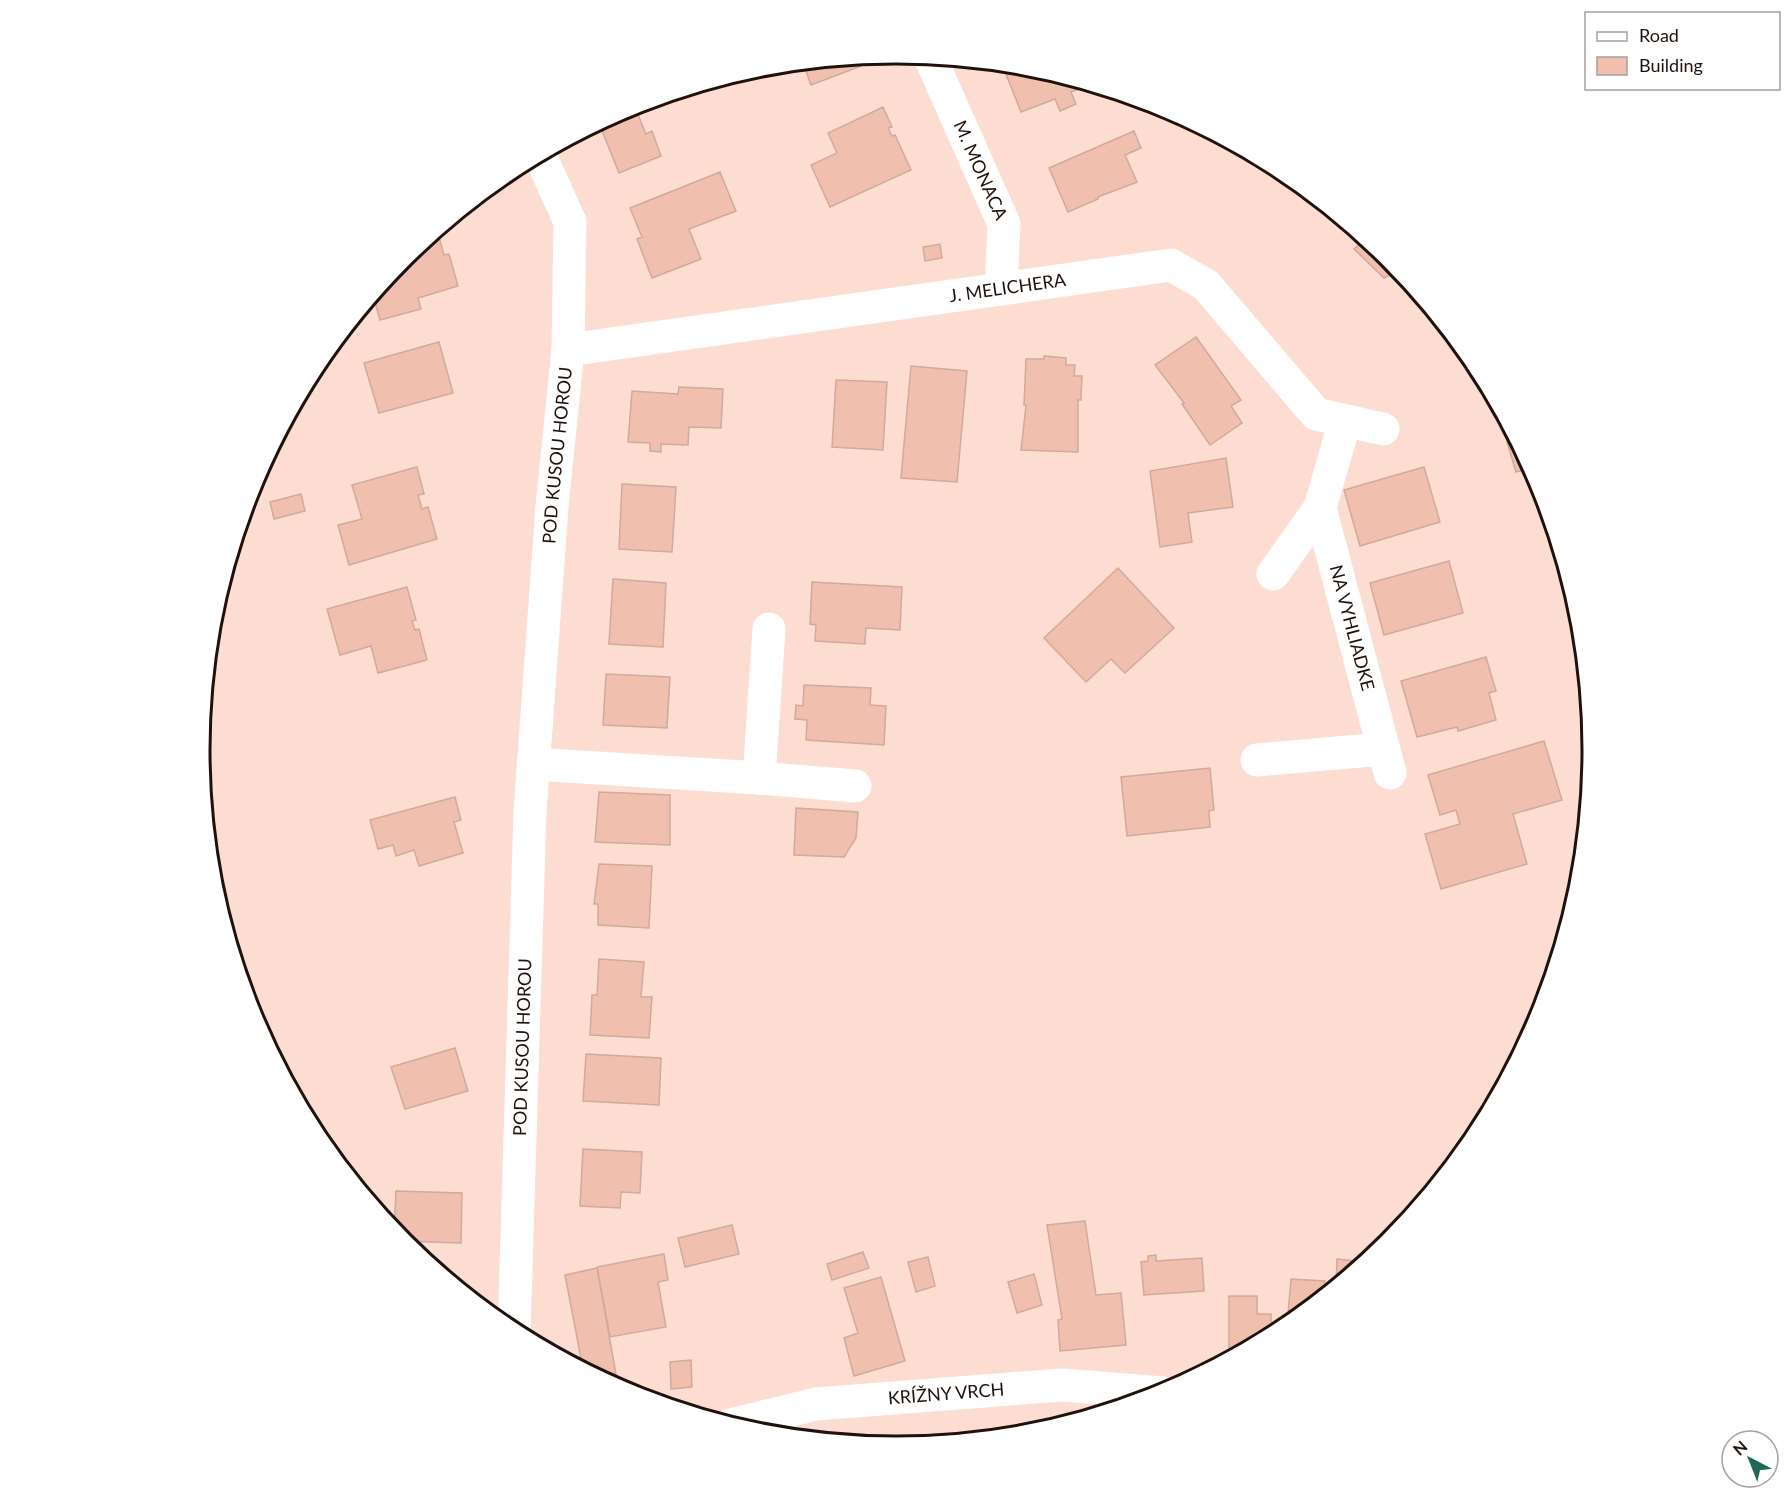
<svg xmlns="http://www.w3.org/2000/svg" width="1792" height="1501" viewBox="0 0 1792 1501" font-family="Lato,sans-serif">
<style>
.building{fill:#f0bfae;stroke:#cfaa9d;stroke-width:1.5}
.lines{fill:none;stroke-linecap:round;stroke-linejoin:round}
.minor{stroke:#fff;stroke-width:33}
.labels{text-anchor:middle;stroke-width:5;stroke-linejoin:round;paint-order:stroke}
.street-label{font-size:18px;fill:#1f120d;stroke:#fff}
.rim{fill:none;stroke:#1f120d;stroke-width:3}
</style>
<rect width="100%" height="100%" fill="#fdddd2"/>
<path class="building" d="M858,58L861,66L811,85L803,63Z
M1002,64L1032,67L1090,85L1071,92L1076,104L1060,111L1055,99L1021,112Z
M634,105L646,134L652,131L661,156L619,173L599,123Z
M883,107L892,127L888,128L892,136L895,135L911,170L830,207L811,165L837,153L828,133Z
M1134,131L1141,148L1125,155L1137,182L1098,197V199L1068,212L1049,168Z
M720,172L736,211L689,229L701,259L652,278L637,239L642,237L630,208Z
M437,230L444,255L449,254L458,286L418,298L421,309L380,320L373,295L404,258Z
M1365,239L1389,258L1399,270L1384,278L1354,249Z
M940,244L942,258L925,261L923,247Z
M1196,337L1241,400L1231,406L1242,423L1210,445L1182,404L1184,403L1155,365Z
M439,342L453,393L379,413L364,363Z
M1044,356L1066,358V365H1075L1074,376H1082L1081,400H1078V452L1021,450L1026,405H1024L1026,359H1044Z
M911,366L967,371L957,482L901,478Z
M836,380L887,382L883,450L832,447Z
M679,387L723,389L721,428L689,427L688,445L661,444V452L650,451V443L628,442L632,391L678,394Z
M1516,439L1531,468L1516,472L1507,442Z
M1226,458L1233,507L1188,513L1192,542L1160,547L1150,471Z
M417,467L424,494L418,495L422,509L428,507L437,539L349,565L338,525L362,519L352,485Z
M1424,467L1440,522L1360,546L1344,490Z
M622,484L676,487L672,552L619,549Z
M301,494L305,511L274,519L270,502Z
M1449,561L1463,613L1384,635L1370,583Z
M1118,568L1174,628L1125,673L1111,659L1086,682L1044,638Z
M613,579L666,583L663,647L609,644Z
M812,582L902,587L900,630L866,628L865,644L815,641L816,625L810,624Z
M407,587L416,620L412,621L415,630L419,629L427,660L378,673L371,646L340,655L327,609Z
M1486,657L1496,691L1489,693L1496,720L1458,731L1457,727L1417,737L1401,681Z
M606,674L670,677L667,728L603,725Z
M804,685L871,688L870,705L886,706L884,745L806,740L807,720L795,719L796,705L803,706Z
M1544,741L1562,800L1513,814L1527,864L1441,889L1425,834L1460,824L1456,810L1440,815L1428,775Z
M1210,768L1214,810L1209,811L1210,827L1127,836L1121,777Z
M599,792L670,795V845L595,842Z
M455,797L461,820L454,822L463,853L419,866L414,850L396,856L393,845L378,849L370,820Z
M796,808L858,812L856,838L844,857L794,855Z
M599,864L652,866L649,928L598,925V904H594Z
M599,959L644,962L641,997H652L649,1038L590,1035L592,995H597Z
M455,1048L468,1091L405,1109L391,1067Z
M586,1054L661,1058L659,1105L583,1101Z
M583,1149L642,1152L640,1193L621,1192L620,1208L580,1206Z
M396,1191L462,1193L461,1243L402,1241L394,1232Z
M1085,1221L1096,1295L1121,1293L1126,1345L1060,1351L1058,1320L1062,1319L1047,1225Z
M732,1225L739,1254L685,1267L678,1238Z
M863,1252L869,1268L832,1280L827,1264Z
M664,1254L668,1280L658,1282L666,1327L610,1337L597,1267Z
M1156,1255V1261L1202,1258L1204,1291L1144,1295L1141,1262L1148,1261V1256Z
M928,1257L935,1286L916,1292L908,1262Z
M1337,1259L1355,1261V1271L1336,1286Z
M597,1268L616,1374L599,1378L583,1369L565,1275Z
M1034,1274L1042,1305L1017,1313L1008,1282Z
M881,1277L905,1361L854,1376L844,1338L858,1333L844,1288Z
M1291,1279L1325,1281L1323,1296L1287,1326Z
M1229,1296H1257V1314H1271V1334L1229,1358Z
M691,1360L692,1387L671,1389L670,1362Z"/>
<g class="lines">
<g class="minor">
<path id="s1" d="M930,57L1004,224L1001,289"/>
<path id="s2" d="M568,350L1171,265L1206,285L1316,414L1383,429"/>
<path id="s3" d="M1320,508L1390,773"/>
<path d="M1273,574L1320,508L1345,421"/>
<path d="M1257,760L1383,749"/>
<path d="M533,764L759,778L769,629"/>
<path d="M759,778L855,786"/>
<path id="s4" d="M514,1332L530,812L552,506L568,350L570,222L544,164L538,156"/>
<path id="s5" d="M730,1425L816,1404L1062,1385L1163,1393"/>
</g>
</g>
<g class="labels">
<g class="street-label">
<text dy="6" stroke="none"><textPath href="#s1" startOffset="124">M. MONACA</textPath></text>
<text dy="6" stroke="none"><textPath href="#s2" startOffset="444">J. MELICHERA</textPath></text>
<text dy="6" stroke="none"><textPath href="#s4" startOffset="878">POD KUSOU HOROU</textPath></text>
<text dy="6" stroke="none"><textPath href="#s3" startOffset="124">NA VYHLIADKE</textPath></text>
<text dy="6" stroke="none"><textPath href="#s4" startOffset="285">POD KUSOU HOROU</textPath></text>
<text dy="6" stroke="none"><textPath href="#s5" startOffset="219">KRÍŽNY VRCH</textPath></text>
</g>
</g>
<path d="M0 0H1792V1501H0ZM210 750a686 686 0 1 1 1372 0a686 686 0 1 1-1372 0Z" fill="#fff" fill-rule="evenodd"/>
<path class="rim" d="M210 750a686 686 0 1 1 1372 0a686 686 0 1 1-1372 0Z"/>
<rect x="1585" y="12" width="195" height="78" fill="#ffffff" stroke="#a5a09e" stroke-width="1.5"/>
<rect x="1597" y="32" width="30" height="9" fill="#ffffff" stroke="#a5a09e" stroke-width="1.5"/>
<text x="1639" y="42" font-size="18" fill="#1f120d">Road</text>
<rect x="1597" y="57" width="30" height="18" fill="#f0bfae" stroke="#a5a09e" stroke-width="1.5"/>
<text x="1639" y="72" font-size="18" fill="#1f120d">Building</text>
<g transform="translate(1750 1459) rotate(318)"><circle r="28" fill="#ffffff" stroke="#a5a09e" stroke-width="1.5"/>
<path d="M0-4.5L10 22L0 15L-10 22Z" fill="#22685b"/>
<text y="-9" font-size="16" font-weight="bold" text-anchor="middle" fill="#1f120d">N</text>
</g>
</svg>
